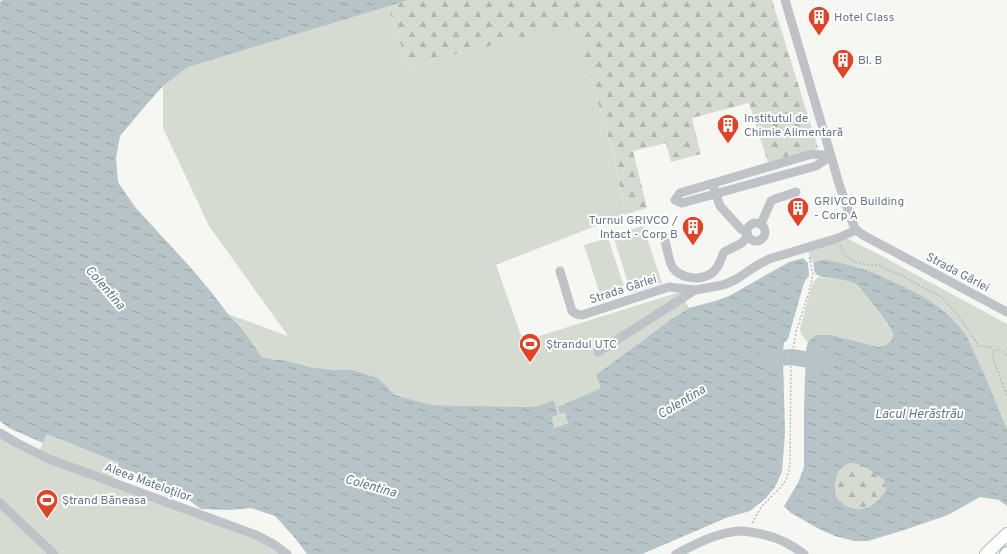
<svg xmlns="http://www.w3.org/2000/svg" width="1007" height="554" viewBox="0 0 1007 554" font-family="Overpass,sans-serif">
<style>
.green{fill:#d6dbd2}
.forest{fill:url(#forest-firs)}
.water{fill:url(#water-ripples);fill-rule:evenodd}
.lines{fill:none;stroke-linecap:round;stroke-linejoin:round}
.river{stroke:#b6c4c7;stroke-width:16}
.major-casing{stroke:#b2b7bb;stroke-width:14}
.path{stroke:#b9bcbe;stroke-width:1.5;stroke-dasharray:2 2;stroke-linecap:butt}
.minor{stroke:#bfc3c7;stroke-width:9}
.major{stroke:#fff;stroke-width:12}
.labels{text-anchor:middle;stroke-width:4;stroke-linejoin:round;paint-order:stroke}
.poi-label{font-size:12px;fill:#657884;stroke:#fff;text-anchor:start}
.street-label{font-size:12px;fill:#657884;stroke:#fff}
.water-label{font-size:13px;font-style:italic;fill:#607b80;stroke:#fff}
</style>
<defs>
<pattern id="forest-firs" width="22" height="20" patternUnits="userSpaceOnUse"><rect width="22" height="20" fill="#d6dbd2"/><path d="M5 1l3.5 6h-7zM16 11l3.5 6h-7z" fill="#b1b6b0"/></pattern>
<pattern id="water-ripples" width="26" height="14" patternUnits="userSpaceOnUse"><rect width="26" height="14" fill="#b6c4c7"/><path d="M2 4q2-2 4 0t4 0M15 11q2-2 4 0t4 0" fill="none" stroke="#98a4a7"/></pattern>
</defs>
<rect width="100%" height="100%" fill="#f6f6f2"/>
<path class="green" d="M388,6L408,66L575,24L610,142L626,214L496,265L523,341L680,292L689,308L670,320L596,375L602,388L558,407L565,412L568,423L554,428L552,417L558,415L554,400L538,406L527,407L432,405L395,395L378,378L353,370H333L314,368L284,360H276L262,357L243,330L228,314L288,336L209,226L163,128V86L188,67Z
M643,226L662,283L631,293L613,235Z
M608,238L624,286L600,294L584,245Z
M846,238L878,254L1007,324V429L986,378L956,323L944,311L929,300L909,289L872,272L849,265L820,260L811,262L807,248Z
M819,277C829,278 840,278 849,281C863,286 885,320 893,333L892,340L886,345L878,347L832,335H815L808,342C803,337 800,334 800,328L812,285L815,280Z
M47,434L119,463L110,485L256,538L283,554H0V438L37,456Z"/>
<path class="forest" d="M409,0H772L818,148L768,163L749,103L692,118L701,154L671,162L666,143L633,151L647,208L626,214L610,142L575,25L408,66L388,6Z
M851,463C865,464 874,473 885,481L886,490C876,504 865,515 847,506C843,504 838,501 836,496C835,494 836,492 835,490C834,476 838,467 851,463Z"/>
<path class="water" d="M2,0H409L188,67L163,86L146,105L120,136L116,158L118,182L135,207L192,269L212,293L228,314L243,330L262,357L276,360H284L314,368L333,370H353L378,378L395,395L432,405L527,407L538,406L554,400L558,415L552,417L554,428L568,423L565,412L560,414L558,407L601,388L596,375L670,320L689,308L715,301L729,296L789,262L803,258L808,263L809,276L805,281L803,286L788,339L784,343L783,351L785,352V360L783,361L785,432L782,472L775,487L766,498L750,511L726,518L642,554H307L295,538L275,516L251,508L229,510L201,509L166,484L117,467L119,463L47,434L43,443L9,428L0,421V2Z
M820,260H827L849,265L872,272L909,289L929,300L944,311L956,323L966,335L986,378L1007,429V506L999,500L980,497L948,515L904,530L868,541H854L835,536L819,529L791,513L784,506L798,483L804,467V408L806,349L808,342L815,335H832L878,347L886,345L892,340L893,333C886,320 877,309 868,298C864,293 860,287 855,284C847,278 818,278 816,274C814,271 814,265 813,262ZM851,463C865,464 874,473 885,481L886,490C876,504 865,515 847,506C843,504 838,501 836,496C835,494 836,492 835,490C834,477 838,467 851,463Z"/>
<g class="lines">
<path class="river" d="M765,359L792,357L827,363"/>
<g class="major-casing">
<path id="major" d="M986,554L1007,534
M1006,554L1007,553"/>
</g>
<path class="path" d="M840,245L844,255L855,262L869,265H879L890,271L901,275L922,287L942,297L958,315L979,346L991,347L994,352
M1007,355L1000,350H996L994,352L992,356L1007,396
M752,523L762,506L779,489L786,480L789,471L790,463L791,362L796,332L809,292L813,274L809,256"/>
<path class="minor" d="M785,0L831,156L839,184L853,224L856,230L863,235L1007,312
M812,154L831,156L816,166L682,203L675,200L680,193Z
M714,188L720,206L741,229L746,232
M747 232a9 9 0 1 1 18 0a9 9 0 1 1-18 0Z
M761,224L771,201L775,199L796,192
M665,241C667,247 669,263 673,268C681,279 701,281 712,273C719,268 721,259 724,252L742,243L747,236
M560,271L572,311C575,314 578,315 582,315L669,287L695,290L723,285L735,280L756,266L769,259L838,238L856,230
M598,352L695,290
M0,433L17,443L49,459L256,535L275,545L287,554
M0,503L54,554
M676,554C696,544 718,532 740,531C749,531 757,533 765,535C779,538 792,545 804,554"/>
<use href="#major" class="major"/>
</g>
<defs>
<g id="building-pin" transform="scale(1.15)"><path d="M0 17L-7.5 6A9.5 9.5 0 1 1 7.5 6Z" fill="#e44225" stroke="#fff"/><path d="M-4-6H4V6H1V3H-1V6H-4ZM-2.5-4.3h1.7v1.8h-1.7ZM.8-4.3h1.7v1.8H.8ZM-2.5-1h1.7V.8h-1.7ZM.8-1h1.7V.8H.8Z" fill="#fff"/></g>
<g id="stadium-pin" transform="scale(1.15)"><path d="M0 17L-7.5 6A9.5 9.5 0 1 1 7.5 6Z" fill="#e44225" stroke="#fff"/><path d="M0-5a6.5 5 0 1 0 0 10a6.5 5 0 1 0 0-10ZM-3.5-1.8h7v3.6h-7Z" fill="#fff"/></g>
</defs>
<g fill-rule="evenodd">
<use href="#building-pin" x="819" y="17"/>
<use href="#building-pin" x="843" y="60"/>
<use href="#building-pin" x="728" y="125"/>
<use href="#building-pin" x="798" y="208"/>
<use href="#building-pin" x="693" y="227"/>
<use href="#stadium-pin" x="530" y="344"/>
<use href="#stadium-pin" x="47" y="500"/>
</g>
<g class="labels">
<g class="poi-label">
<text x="834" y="21">Hotel Class</text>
<text x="858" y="64">Bl. B</text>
<text x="744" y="122">Institutul de<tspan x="744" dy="14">Chimie Alimentară</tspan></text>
<text x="814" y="205">GRIVCO Building<tspan x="814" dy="14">- Corp A</tspan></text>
<text x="678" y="224" text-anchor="end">Turnul GRIVCO /<tspan x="678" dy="14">Intact - Corp B</tspan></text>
<text x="546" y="348">Ștrandul UTC</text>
<text x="62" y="504">Ștrand Băneasa</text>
</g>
<g class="street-label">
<text transform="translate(958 272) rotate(28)" y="4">Strada Gârlei</text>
<text transform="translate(623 289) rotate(-18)" y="4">Strada Gârlei</text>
<text transform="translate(148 482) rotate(20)" y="4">Aleea Mateloților</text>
</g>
<g class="water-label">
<text transform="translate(106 287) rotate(49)" y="5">Colentina</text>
<text transform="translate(681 401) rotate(-31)" y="5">Colentina</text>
<text x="919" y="418">Lacul Herăstrău</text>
<text transform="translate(371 485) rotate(16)" y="5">Colentina</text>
</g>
</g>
</svg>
